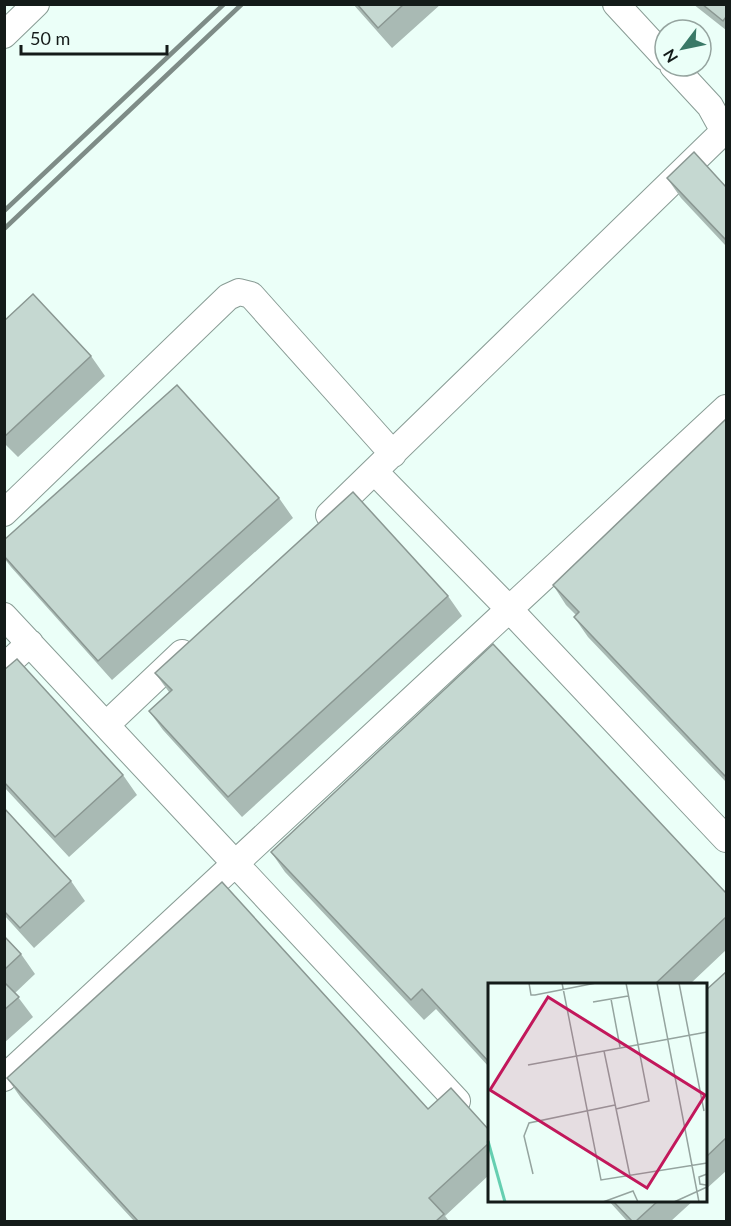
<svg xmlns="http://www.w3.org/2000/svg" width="731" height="1226" viewBox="0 0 731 1226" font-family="Lato,sans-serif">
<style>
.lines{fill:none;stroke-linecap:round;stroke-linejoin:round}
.minor-casing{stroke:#899c95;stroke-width:28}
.minor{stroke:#fff;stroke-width:26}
.rail{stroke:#7e8c87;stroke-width:4.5}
.wall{fill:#a9bab4}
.building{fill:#c5d8d1;stroke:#8a9792;stroke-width:1.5}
.inset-river{fill:none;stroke:#65cfb1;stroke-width:3}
.inset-road{fill:none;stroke:#95a49f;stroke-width:1.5}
.view{fill:#c2185b;fill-opacity:0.15;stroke:#c2185b;stroke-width:3}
.inset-edge{fill:none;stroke:#141b19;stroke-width:3}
</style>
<rect width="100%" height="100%" fill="#ebfff8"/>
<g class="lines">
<g class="minor-casing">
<path id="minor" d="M616,4L665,57
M4,35L36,4
M673,66L710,106L726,135
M375,472L510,610L726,839
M4,513L228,297L239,292L251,295L393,454
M329,515L723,132
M4,616L457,1101
M4,667L30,643
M106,725L182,653
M4,1078L726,408"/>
</g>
<use href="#minor" class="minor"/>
<path class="rail" d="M4,211L224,4
M4,229L242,4"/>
</g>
<path class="wall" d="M353,4H441L392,48Z
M693,4H726V30Z
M667,178L726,187V246L681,198Z
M4,321L91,356L105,376L18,457L4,443Z
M726,419V782L588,637L574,617L576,615L566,605L553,585Z
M279,498L293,518L112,680L11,567L4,558V540Z
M448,596L462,616L242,817L163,730L149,711L169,692L155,673Z
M4,670L123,775L137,795L69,857L4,787Z
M4,808L71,881L85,901L34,948L4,915Z
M271,852L726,893V950L690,984H489V1067L436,1009L424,1020L285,872Z
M4,936L21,954L35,974L15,993L33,1017L4,1043Z
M726,972V1171L705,1190V991Z
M7,1078L428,1109L489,1130V1175L445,1216L449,1221H134L21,1098Z
M608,1200H694L671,1221H627Z"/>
<path class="building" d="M357,4H404L378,28Z
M702,4H726V17L723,21Z
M694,152L726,187V240L667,178Z
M33,294L91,356L4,437V321Z
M177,385L279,498L98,661L4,556V540Z
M726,419V777L574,617L579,612L553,585Z
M353,492L448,596L228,797L149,711L172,690L155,673Z
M493,644L726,893V917L655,984H489V1062L422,989L411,1000L271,852Z
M17,659L123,775L55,837L4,782V670Z
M4,808L71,881L20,928L4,911Z
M222,882L428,1109L451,1088L489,1130V1143L429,1198L444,1214L436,1221H138L7,1078Z
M4,936L21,954L4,970Z
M726,972V1138L705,1158V991Z
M4,982L19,997L4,1010Z
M612,1200H659L636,1221H632Z"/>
<g transform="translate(488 983)">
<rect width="219" height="219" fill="#ebfff8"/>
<path class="inset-river" d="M0,158L17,219"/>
<path class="inset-road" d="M41,0L43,12H47L108,0M74,0L113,197L219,180M169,0L211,219M191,0L216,128M123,16L132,64M105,19L140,13M116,68L142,193M40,82L219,49M128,126L161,118L138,0M45,191L36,153L41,140L127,122M218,202L212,201L211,194L219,191M115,219L145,208L150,219M186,219L219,204"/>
<path class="view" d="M60,14L217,112L159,205L2,107Z"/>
<rect width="219" height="219" class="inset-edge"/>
</g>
<rect width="731" height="1226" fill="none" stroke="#141b19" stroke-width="12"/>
<g transform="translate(683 48) rotate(238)"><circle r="28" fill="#ebfff8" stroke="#95a49f" stroke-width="1.5"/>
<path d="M0-4.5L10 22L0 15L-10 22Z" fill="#3a7967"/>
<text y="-9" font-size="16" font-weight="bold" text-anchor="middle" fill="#141b19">N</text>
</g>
<path d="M21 45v9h146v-9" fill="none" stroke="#141b19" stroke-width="3"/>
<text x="30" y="45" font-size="18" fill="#141b19" stroke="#ebfff8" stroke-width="4.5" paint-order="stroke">50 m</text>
</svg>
